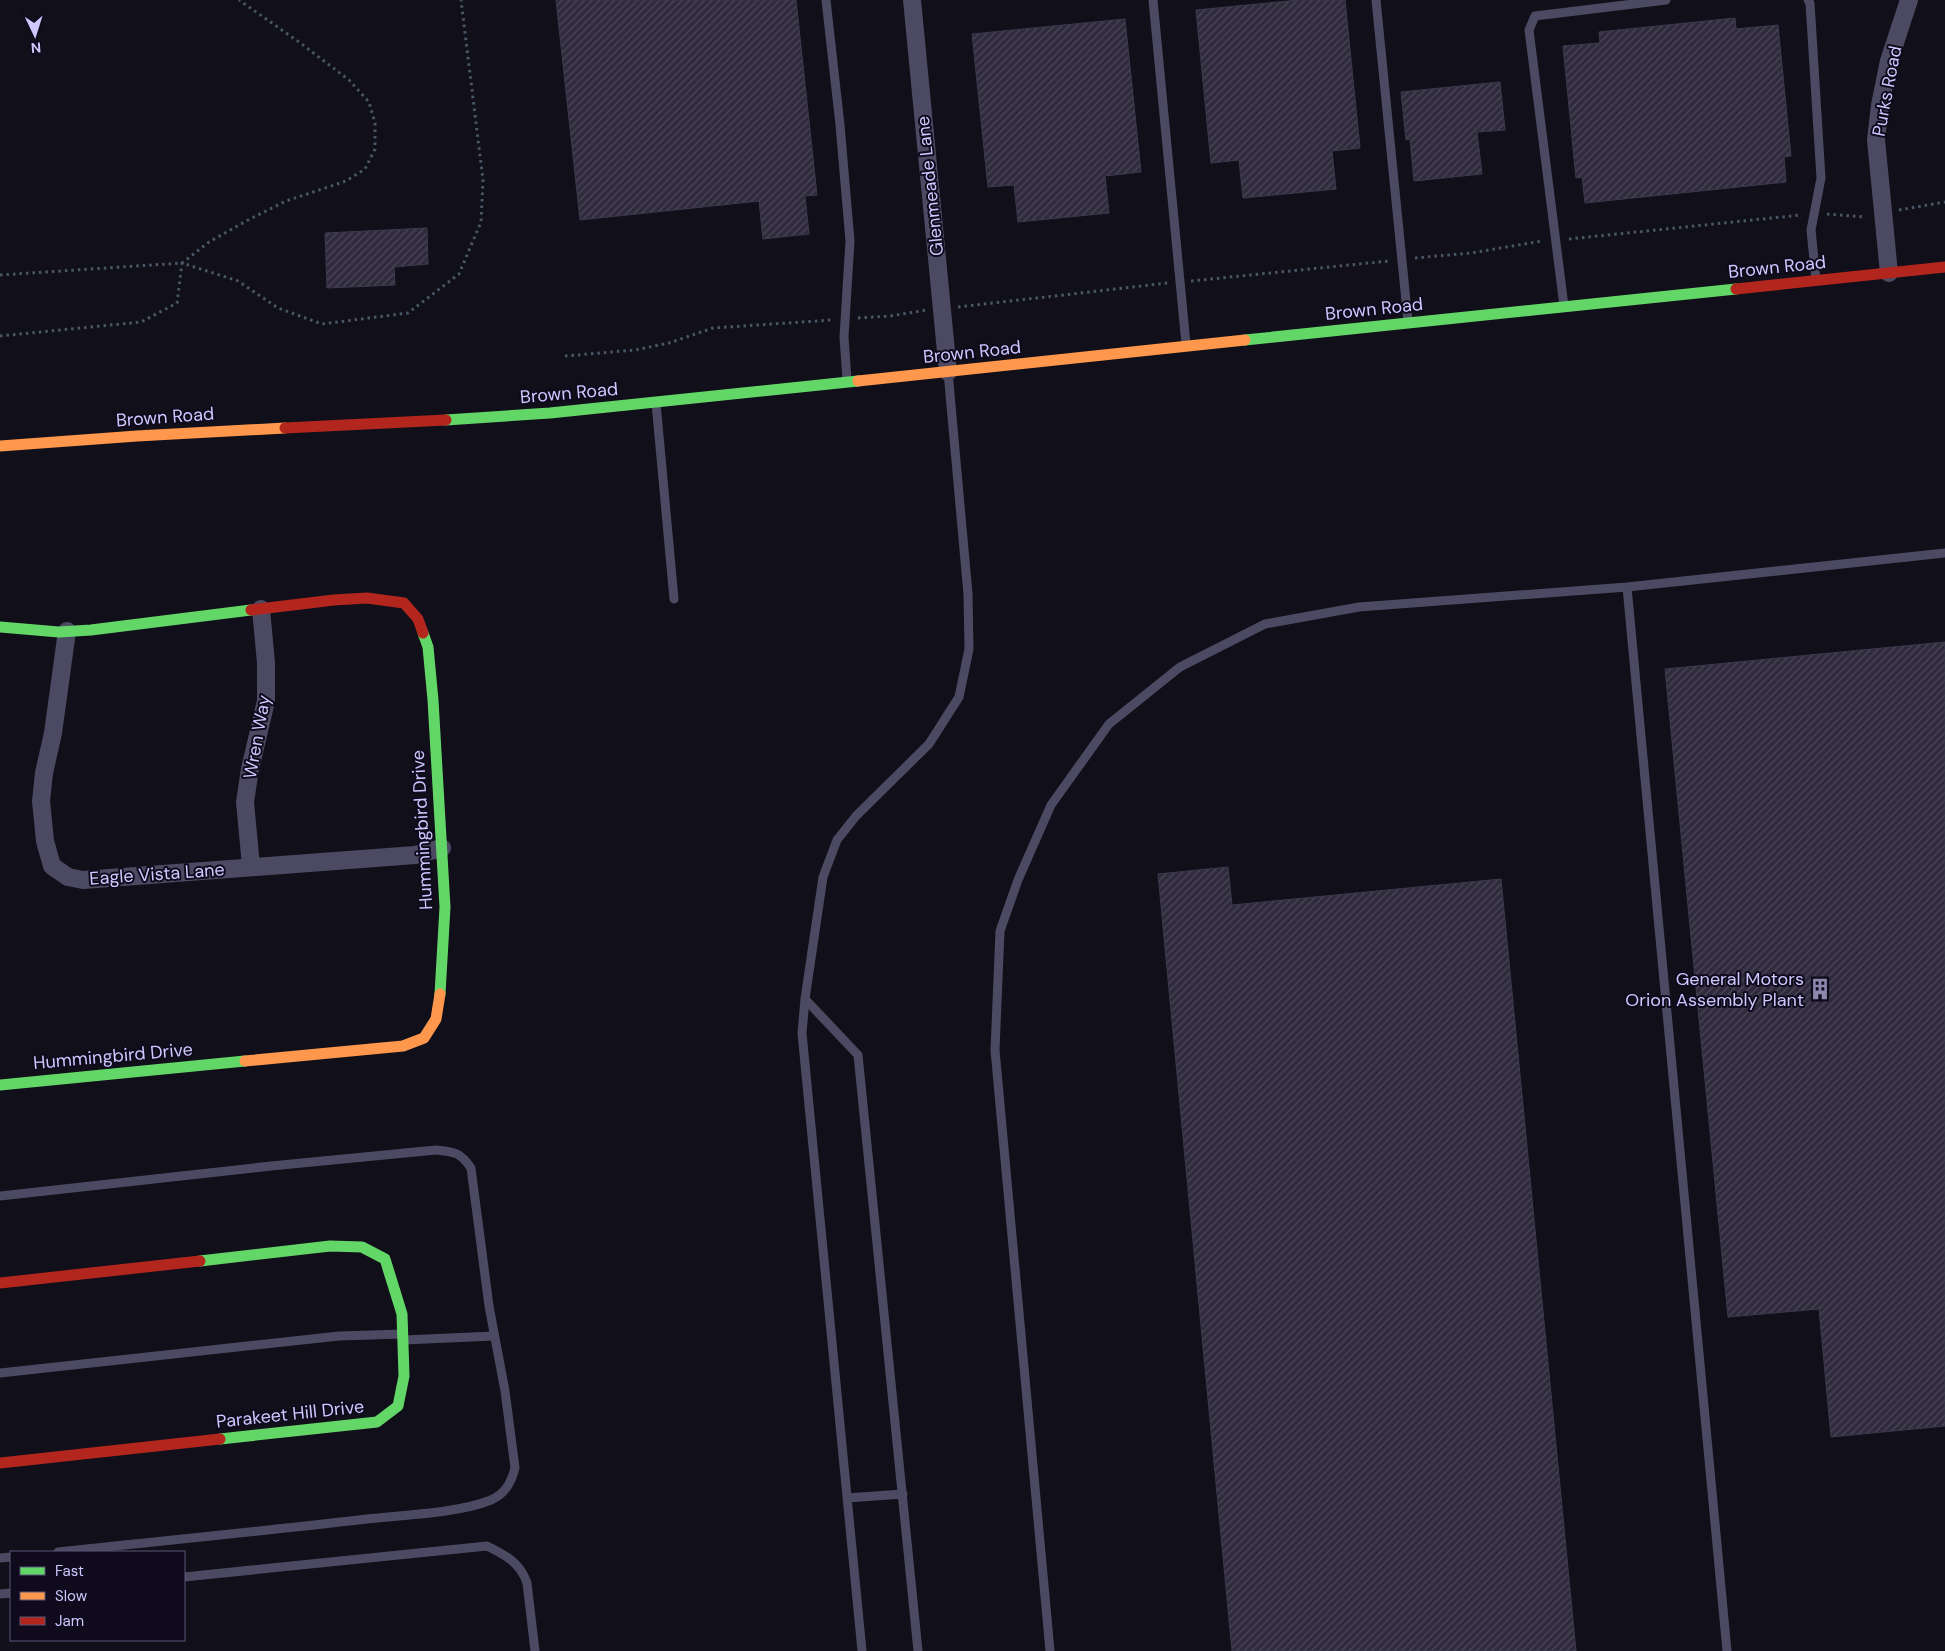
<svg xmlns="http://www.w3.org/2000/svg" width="1945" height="1651" viewBox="0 0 1945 1651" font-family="'DM Sans',sans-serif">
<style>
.building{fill:url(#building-hatch);stroke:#3d394e}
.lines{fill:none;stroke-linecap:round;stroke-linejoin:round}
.path{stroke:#495766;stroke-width:3;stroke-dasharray:2.5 4;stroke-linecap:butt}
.lane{stroke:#4c4a62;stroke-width:9}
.street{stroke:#4c4a62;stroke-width:18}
.fast{stroke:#63d668;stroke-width:11}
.slow{stroke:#ff974d;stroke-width:11}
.jam{stroke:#b3261e;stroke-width:11}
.labels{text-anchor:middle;stroke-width:4;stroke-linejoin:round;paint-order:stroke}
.street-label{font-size:18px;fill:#d0c7ff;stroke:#0f0b1d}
.poi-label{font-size:18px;fill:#d0c7ff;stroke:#0f0b1d;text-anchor:end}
</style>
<defs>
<pattern id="building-hatch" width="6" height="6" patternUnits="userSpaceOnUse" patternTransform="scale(1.25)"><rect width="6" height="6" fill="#2f2b3d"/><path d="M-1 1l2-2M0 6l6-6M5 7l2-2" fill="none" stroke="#4c485a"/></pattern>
</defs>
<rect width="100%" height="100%" fill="#110f19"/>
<path class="building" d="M556,0H796L817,195L805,196L809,234L763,239L759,201L580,220Z
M1299,0H1345L1360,148L1332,151L1336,189L1243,198L1239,160L1211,163L1196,10Z
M1735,18L1736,29L1778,25L1791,156L1784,157L1786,182L1585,203L1582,177L1576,178L1563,46L1600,43L1599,32Z
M1125,19L1141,172L1105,176L1109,213L1018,222L1014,185L988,187L972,34Z
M1500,82L1505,130L1477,132L1482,174L1414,181L1410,139L1406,140L1401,92Z
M427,228L428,264L394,267L395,285L327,288L325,233Z
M1945,642V1426L1831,1437L1819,1309L1728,1317L1665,669Z
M1228,867L1232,905L1501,879L1576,1651H1232L1158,874Z"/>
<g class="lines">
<path class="path" d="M1899,210L1945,202
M1827,214L1866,217
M1569,239L1801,215
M1415,258L1471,253L1542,241
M0,275L182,263L209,242L248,220L286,201L346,181L365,169L375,149V123L369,102L349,80L299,42L239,0
M1191,281L1389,261
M958,307L1168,283
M858,318L890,316L927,310
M0,336L141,322L177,303L182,263L238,281L278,308L322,324L408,313L459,274L481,222L483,180L461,0
M565,356L635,350L669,343L713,328L832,320"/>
<path class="lane" d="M826,0L840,125L850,241L844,337L847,380
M1153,0L1186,344
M1376,0L1408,321
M1808,0L1810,3L1821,178L1811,230L1816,280
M1564,306L1529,30L1535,16L1666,0
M656,403L674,599
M1627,587L1727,1651
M805,999L858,1055L918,1651
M0,1196L271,1166L436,1150C455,1152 460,1152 471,1168L489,1306L505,1391L515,1468C511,1483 505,1494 491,1500C459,1513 403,1515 367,1519C264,1531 161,1541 58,1552
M404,1340L494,1336
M0,1373L339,1336L402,1334
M847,1498L903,1494
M0,1558L11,1557
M184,1577L487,1546C505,1555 520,1562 527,1583L535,1651
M0,1594L11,1593
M862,1651L802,1033L805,999L823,877L837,840L856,816L929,744L959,697L969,649L968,594L948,372
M1050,1651L995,1050L1000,931L1018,880L1051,805L1109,724L1180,667L1265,624L1359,607L1627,587L1945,553"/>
<path class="street" d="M912,0L948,372
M1889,273L1876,140L1880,105L1889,61L1909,0
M67,631L53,733L44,773L41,801L45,841L52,866L68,877L83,880L415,855L442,848
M251,866L245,802L250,769L266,701V663L261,609"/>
<path class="fast" d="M1245,340L1736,289
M446,420L550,413L858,381
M0,627L59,632L91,630L251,610
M423,633L428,647L433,700L445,907L440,994
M0,1085L245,1061
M200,1261L330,1246L362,1247L385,1259L402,1314L404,1376L398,1406L377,1422L220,1439"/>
<path class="slow" d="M858,381L1245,340
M0,446L137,436L285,428
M245,1061L403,1046L424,1038L436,1019L440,994"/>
<path class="jam" d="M1736,289L1945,267
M285,428L446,420
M251,610L334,600L367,598L404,603L418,619L423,633
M0,1283L200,1261
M0,1463L220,1439"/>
</g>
<defs>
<g id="building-bare" transform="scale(1.725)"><path d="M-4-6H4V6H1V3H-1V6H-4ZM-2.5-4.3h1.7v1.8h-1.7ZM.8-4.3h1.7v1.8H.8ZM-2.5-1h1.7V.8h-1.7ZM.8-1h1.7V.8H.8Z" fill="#8d87ae" stroke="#0f0b1d" stroke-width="2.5" paint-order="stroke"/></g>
</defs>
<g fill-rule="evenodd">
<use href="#building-bare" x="1820" y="989"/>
</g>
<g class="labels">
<g class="street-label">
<text transform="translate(1887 91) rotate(-79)" y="6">Purks Road</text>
<text transform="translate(930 186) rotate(-96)" y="6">Glenmeade Lane</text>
<text transform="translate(1777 267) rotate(-6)" y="6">Brown Road</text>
<text transform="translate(1374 309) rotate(-6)" y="6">Brown Road</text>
<text transform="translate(972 352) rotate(-6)" y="6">Brown Road</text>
<text transform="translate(569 393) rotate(-5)" y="6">Brown Road</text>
<text transform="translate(165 417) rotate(-4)" y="6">Brown Road</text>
<text transform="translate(257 737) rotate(-80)" y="6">Wren Way</text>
<text transform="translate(422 830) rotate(-93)" y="6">Hummingbird Drive</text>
<text transform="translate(157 874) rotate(-4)" y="6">Eagle Vista Lane</text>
<text transform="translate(113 1056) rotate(-5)" y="6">Hummingbird Drive</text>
<text transform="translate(290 1414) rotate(-6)" y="6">Parakeet Hill Drive</text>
</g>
<g class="poi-label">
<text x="1804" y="985">General Motors<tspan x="1804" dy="21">Orion Assembly Plant</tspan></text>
</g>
</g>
<rect x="10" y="1551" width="175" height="90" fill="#0f0b1d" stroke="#5c5677"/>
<rect x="20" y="1567" width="25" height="8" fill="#63d668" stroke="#5c5677"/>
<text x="55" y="1576" font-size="15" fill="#d0c7ff">Fast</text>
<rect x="20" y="1592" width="25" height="8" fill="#ff974d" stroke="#5c5677"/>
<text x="55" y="1601" font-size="15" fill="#d0c7ff">Slow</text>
<rect x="20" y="1617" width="25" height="8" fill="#b3261e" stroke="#5c5677"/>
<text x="55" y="1626" font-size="15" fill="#d0c7ff">Jam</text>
<g transform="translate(35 35) rotate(176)" stroke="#0f0b1d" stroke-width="4" paint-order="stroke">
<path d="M0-4L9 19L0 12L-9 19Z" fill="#d0c7ff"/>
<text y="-8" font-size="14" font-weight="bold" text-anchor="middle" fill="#d0c7ff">N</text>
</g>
</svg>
